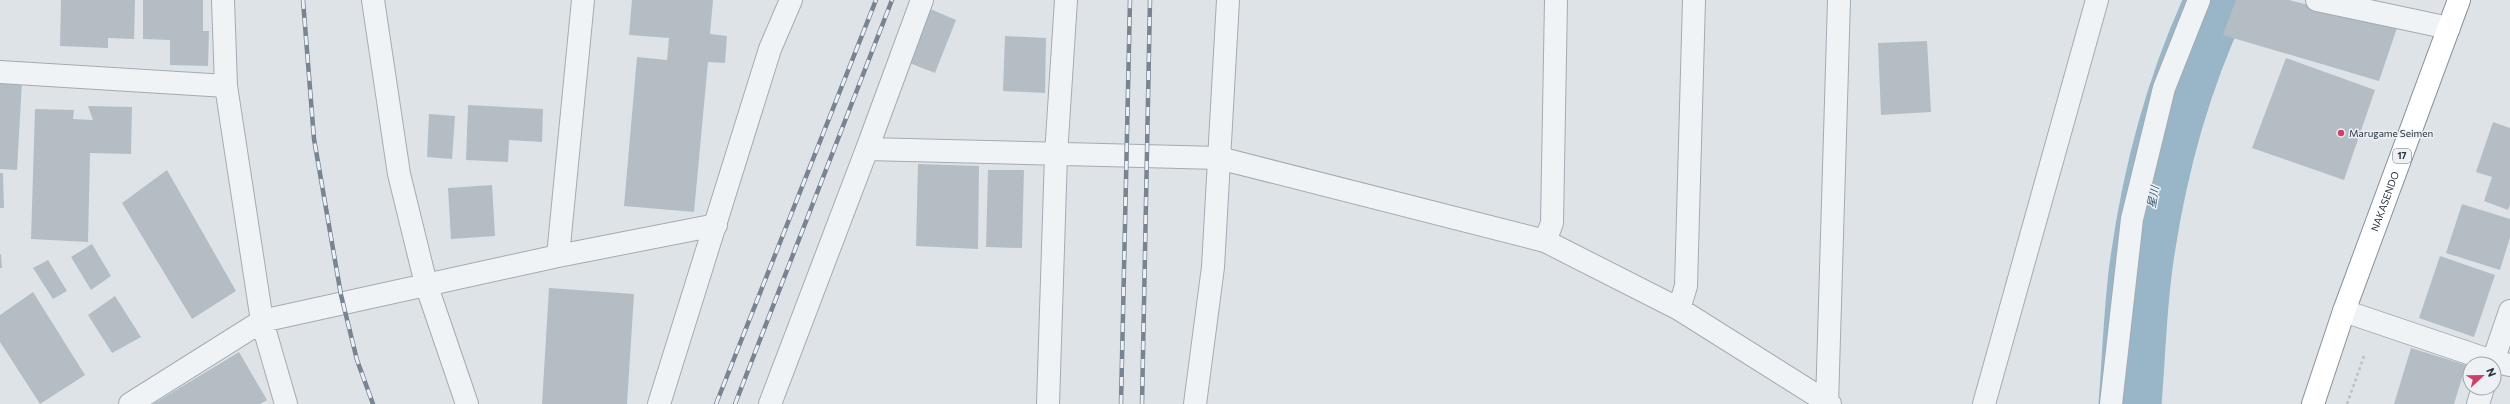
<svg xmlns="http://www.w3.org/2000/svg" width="2510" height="404" viewBox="0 0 2510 404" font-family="Commissioner,'Noto Sans JP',sans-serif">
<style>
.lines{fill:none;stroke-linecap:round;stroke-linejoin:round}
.river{stroke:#98b6c8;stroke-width:63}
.building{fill:#b5bdc4}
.minor-casing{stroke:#a3abb2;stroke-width:24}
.highway-casing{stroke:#85929e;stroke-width:24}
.path{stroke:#bcc1c6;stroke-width:2.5;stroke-dasharray:3 3;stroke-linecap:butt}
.minor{stroke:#f0f3f6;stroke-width:22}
.highway{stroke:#fff;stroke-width:22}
.rail-casing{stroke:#778491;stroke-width:4.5}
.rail{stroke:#edf1f5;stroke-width:3;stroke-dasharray:9;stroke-linecap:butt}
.poi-dot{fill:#cf4069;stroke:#edf1f5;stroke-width:1.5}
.labels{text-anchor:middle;stroke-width:3;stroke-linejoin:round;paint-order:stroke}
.shield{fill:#edf1f5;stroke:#626c75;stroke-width:1}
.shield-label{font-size:9px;font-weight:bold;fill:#27333e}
.poi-label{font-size:10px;fill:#27333e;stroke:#edf1f5;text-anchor:start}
.street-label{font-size:10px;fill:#27333e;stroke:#edf1f5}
.water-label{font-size:11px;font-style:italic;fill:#315773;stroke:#edf1f5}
</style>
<rect width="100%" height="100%" fill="#dee3e8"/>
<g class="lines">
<path class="river" d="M2130,404C2134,356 2135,306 2142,259C2155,168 2178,83 2217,0"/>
</g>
<path class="building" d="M61,0H135L134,39L108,38V48L60,46Z
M143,0H203V31H209L208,66L170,65V40L143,39Z
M632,0H713L710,34L727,36L725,63L708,62L694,212L624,206L637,57L667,60L669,38L629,35Z
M2236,0H2289L2397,28L2379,81L2223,35Z
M928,8L956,20L935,73L907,62Z
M1005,36L1046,38L1045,93L1003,91Z
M1927,41L1931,112L1881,115L1878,43Z
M2286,58L2375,90L2344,180L2252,148Z
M0,81L22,82L17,170L0,169Z
M468,105L543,109L542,142L509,140L508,162L466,160Z
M88,106L132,107L131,154L90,153L88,242L31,239L35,109L74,110L73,119L93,120Z
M429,114L455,116L452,159L427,157Z
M2493,122L2510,128V205L2508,210L2484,201L2492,177L2476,172Z
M918,164L979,166L978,249L916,246Z
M167,170L236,291L192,319L122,203Z
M988,170H1024L1022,248L986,247Z
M0,173H3L4,208H0Z
M492,185L495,236L451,239L448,188Z
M2462,204L2510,219V237L2500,270L2446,253Z
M92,244L111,276L91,290L71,257Z
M0,254H1L2,268H0Z
M2440,256L2495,275L2474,337L2419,318Z
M48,260L67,291L53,299L33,268Z
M549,288L634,294L627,404H542Z
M33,292L85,375L40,404L0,342V315Z
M115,296L141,337L112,353L88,315Z
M2411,348L2466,365L2454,404H2394Z
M239,352L267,400L260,404H153Z"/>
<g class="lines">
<g class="minor-casing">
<path id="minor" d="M223,0L226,86L262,321L286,404
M373,0L399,174L426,284L467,404
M2317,0L2449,28
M0,72L226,86
M867,149L922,0
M1545,241L1552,223L1556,0
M558,256L583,0
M1679,309L1686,286L1694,0
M2344,311L2492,361L2510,365
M2492,364L2510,311
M130,404L262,321L558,256L716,225
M659,404L770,49L791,0
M770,404L867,149L1219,158L1545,241L1679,309L1830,404
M1048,404L1056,155L1066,0
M1195,404L1213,267L1228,0
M1827,404L1839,0
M1984,404L2097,0
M2111,404L2132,219L2164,88L2199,0
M2478,404L2483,388"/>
</g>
<g class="highway-casing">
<g id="highway">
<path id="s1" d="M2313,404L2344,311L2459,0"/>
</g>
</g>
<path class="path" d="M2347,404L2364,356"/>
<use href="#minor" class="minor"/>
<use href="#highway" class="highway"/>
<g class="rail-casing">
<path id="rail" d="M303,0L314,139L341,295L357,360L373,404
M716,404L876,0
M735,404L892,0
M1121,404L1130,0
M1142,404L1150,0"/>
</g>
<use href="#rail" class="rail"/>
</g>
<circle class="poi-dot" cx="2341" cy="133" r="4"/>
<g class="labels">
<rect class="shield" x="2393" y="149" width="18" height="14" rx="3"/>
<g class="shield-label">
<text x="2402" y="159">17</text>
</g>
<g class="poi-label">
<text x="2349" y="137">Marugame Seimen</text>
</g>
<g class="street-label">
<text dy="4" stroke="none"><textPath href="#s1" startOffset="215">NAKASENDO</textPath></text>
</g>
<g class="water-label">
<text transform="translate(2153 197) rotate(-80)" y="4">星川</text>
</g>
</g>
<g transform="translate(2482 376) rotate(68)"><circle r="19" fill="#edf1f5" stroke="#9ea5ac"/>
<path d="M0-3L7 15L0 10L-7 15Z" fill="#cf4069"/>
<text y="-6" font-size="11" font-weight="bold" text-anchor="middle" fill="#27333e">N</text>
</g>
</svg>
